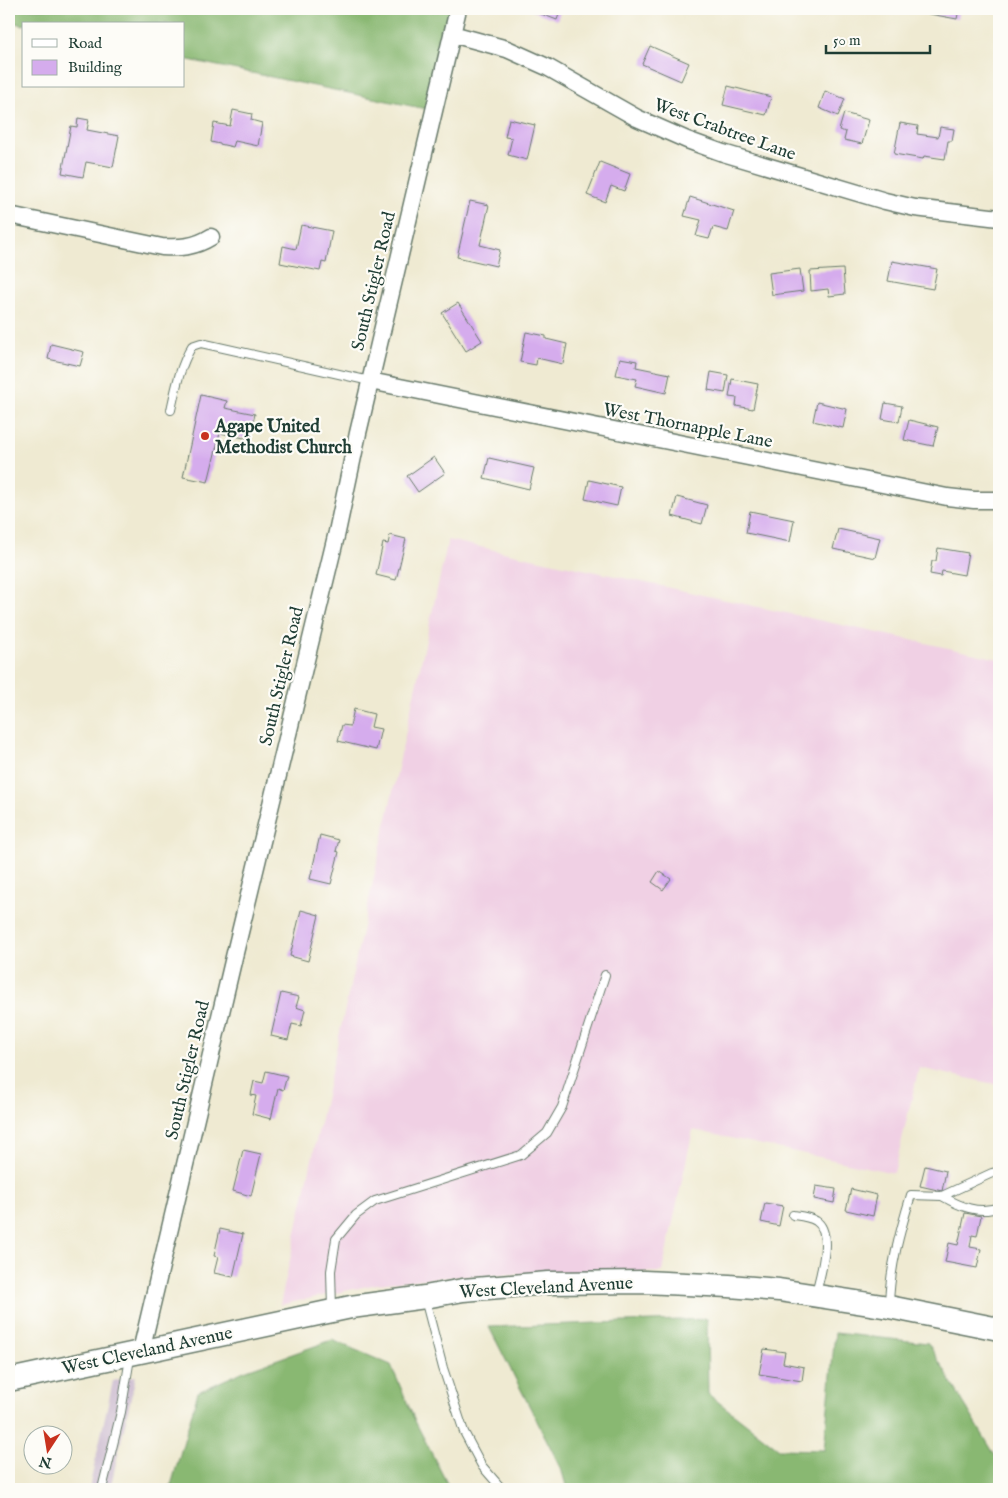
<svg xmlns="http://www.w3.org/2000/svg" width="1008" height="1498" viewBox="0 0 1008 1498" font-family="'IM FELL English',serif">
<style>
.built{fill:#f0d0e4}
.industrial{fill:#cebed1}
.forest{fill:#89b872;stroke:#547a53}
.building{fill:#d5aced}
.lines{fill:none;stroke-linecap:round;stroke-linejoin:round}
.lane-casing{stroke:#687a6b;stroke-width:10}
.street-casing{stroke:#687a6b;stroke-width:19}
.secondary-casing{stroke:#687a6b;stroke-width:25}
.lane{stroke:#fff;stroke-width:8}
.street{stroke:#fff;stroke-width:16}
.secondary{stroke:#fff;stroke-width:22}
.poi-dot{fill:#c8321e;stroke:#fdfcf7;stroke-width:2}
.labels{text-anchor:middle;stroke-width:4.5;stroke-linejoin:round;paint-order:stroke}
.street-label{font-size:18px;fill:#1f3d34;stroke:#fdfcf7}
.poi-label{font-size:18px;font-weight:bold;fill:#1f3d34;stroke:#fdfcf7;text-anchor:start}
</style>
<rect width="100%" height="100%" fill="#fdfcf7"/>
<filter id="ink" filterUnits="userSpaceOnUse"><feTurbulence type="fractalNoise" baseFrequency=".02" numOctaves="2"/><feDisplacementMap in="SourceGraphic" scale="10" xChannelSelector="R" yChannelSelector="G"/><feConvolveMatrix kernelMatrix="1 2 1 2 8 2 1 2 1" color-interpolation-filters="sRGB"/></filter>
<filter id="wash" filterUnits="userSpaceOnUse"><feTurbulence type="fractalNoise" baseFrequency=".0096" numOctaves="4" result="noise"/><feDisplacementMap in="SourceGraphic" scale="20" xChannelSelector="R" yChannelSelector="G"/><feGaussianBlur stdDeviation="1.12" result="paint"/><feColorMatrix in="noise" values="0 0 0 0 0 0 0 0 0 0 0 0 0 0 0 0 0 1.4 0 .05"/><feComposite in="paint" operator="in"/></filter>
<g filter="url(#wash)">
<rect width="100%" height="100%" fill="#efead2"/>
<path class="built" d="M448,540L999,659V1085L919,1068L894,1173L693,1130L662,1272L536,1273L433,1278L377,1284L280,1305Z"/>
<path class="industrial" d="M136,1376L110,1489H89L113,1381Z"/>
<path class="forest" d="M9,9H451L426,109L184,59V24H24V25L9,22Z
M707,1319L708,1394L779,1449L824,1450L835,1333L928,1343L999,1462V1489H567L561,1468L489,1327Z
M332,1340L391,1365L416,1423L450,1489H170L198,1392L244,1371Z"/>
<g id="blocks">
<path class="building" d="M528,9H561L557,20Z
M913,9H959L957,19L913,11Z
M650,46L689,63L681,81L642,64Z
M728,86L771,97L766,115L723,105Z
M825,91L845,99L838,116L819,108Z
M233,110L252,114L251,120L262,123L258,146L235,141L233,147L211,142L214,123L230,126Z
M844,113L869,120L862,144L844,140L846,132L839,130Z
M78,118L89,120L87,130L119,136L113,167L86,162L83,177L62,173L71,126L77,127Z
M509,119L535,125L527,160L508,155L512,138L505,137Z
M900,123L918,126L917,134L938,137L940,127L954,129L952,141H948L945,159L924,156L923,159L894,154Z
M600,162L630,174L624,191L611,186L605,202L587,195Z
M690,197L734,211L728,231L713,227L709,239L696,236L701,220L684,216Z
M470,201L489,205L480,245L500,250L496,266L457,257Z
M301,225L332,231L326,263L322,262L320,271L280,263L283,246L296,249Z
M892,261L937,269L933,289L888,281Z
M800,269L803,291L772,295L769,273Z
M843,269L845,294L829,296L828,289L811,291L810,271Z
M458,303L482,341L466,351L442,313Z
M526,332L546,336V339L567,344L563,364L537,358L536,365L520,362Z
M51,344L84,352L80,366L48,359Z
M620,358L637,361L636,367L670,374L666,393L635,386L637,379L616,375Z
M711,372L728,375L725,393L708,390Z
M732,379L758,384L753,409L736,406L737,398L729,397Z
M201,395L227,401L225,408L255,414L249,439L220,433L208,482L183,477Z
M817,402L847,409L843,428L813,421Z
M885,403L902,406L899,422L882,419Z
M909,420L938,427L933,446L904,440Z
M434,457L445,473L418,492L407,476Z
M489,458L534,468L529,489L484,478Z
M589,480L621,487L617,506L585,499Z
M677,497L707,505L702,524L672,516Z
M750,511L794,520L790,542L746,533Z
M838,529L880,538L875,558L833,549Z
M390,535L406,539L396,580L376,575L383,543L388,544Z
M938,548L968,553L964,575L942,571L941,576L930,574L932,561H936Z
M354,709L374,714L371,727L381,729L376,750L338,741L342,725L350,726Z
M320,835L339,840L336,851L339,852L331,884L310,879Z
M659,871L671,879L663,890L652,882Z
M301,910L319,915L308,961L290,956Z
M281,993L299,997L296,1007L305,1010L301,1026L292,1024L288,1040L271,1036Z
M266,1071L287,1076L283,1090L278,1088L271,1119L252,1114L256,1096L251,1095L254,1081L263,1083Z
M243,1150L261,1154L251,1196L233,1191Z
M925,1166L946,1171L942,1191L920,1186Z
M816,1186L836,1189L834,1203L814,1199Z
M851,1189L877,1195L873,1216L846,1210Z
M765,1203L783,1206L779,1226L761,1222Z
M965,1213L981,1216L977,1236L972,1235L970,1247L981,1249L977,1268L945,1262L949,1243L958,1245Z
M220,1229L243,1234L233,1277L214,1273L218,1257L214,1256Z
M764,1349L785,1352L783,1363L804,1367L802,1381L759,1374Z"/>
</g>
</g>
<g filter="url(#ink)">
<use href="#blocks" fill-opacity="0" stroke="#687a6b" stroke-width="1"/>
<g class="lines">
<g class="lane-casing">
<path id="lane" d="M171,410C176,387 180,366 192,346L201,343L370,381
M942,1196C959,1206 979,1215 999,1207
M793,1215C800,1216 810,1217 816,1221C834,1232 820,1276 816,1293
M425,1299L443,1368L464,1432L482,1466L502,1489
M889,1305C890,1267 900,1231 911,1195L942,1196L992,1173L999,1171
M332,1309L331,1271L336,1239L356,1215L375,1201L521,1155L547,1133L562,1107L605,975
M102,1489L121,1412L130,1358"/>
</g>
<g class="street-casing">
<path id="street" d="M452,34L507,49L547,67L637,118L687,140L723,153L885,201L915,208L999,218
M9,215L162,247C181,248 195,247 211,237
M370,381L947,497L974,500H999
M141,1351L234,957L337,532L358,433L458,9"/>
</g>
<g class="secondary-casing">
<path id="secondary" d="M9,1380L351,1307L425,1297L463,1290L548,1283L644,1282L729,1286L779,1290L889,1307L999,1329"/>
</g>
<use href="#lane" class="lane"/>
<use href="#street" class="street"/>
<use href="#secondary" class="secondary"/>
</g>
</g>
<circle class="poi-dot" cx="205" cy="436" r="5"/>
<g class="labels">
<g class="street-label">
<text transform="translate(725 129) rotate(20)" y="6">West Crabtree Lane</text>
<text transform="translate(373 281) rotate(-77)" y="6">South Stigler Road</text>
<text transform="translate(688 425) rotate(11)" y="6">West Thornapple Lane</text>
<text transform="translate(281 676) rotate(-77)" y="6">South Stigler Road</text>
<text transform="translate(187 1070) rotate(-77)" y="6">South Stigler Road</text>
<text transform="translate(546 1287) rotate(-3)" y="6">West Cleveland Avenue</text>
<text transform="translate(147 1350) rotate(-12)" y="6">West Cleveland Avenue</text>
</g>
<g class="poi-label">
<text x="215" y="432">Agape United<tspan x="215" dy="21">Methodist Church</tspan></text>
</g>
</g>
<rect width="1008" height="1498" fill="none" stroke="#fdfcf7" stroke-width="30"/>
<rect x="22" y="22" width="162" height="65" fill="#fdfcf7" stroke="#a4b0a9"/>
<rect x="32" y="39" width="25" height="8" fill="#ffffff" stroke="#a4b0a9"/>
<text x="68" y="48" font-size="15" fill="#1f3d34">Road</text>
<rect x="32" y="60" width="25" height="15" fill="#d5aced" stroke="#a4b0a9"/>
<text x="68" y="72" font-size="15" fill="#1f3d34">Building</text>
<g transform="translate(48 1450) rotate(192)"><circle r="24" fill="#fdfcf7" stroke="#a4b0a9"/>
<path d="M0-4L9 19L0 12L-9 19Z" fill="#c8321e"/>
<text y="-8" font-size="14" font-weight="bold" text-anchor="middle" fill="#1f3d34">N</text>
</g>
<path d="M826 45v8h104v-8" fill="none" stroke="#1f3d34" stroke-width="2.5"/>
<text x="833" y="45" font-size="15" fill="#1f3d34" stroke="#fdfcf7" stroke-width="4" paint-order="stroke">50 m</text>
</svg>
